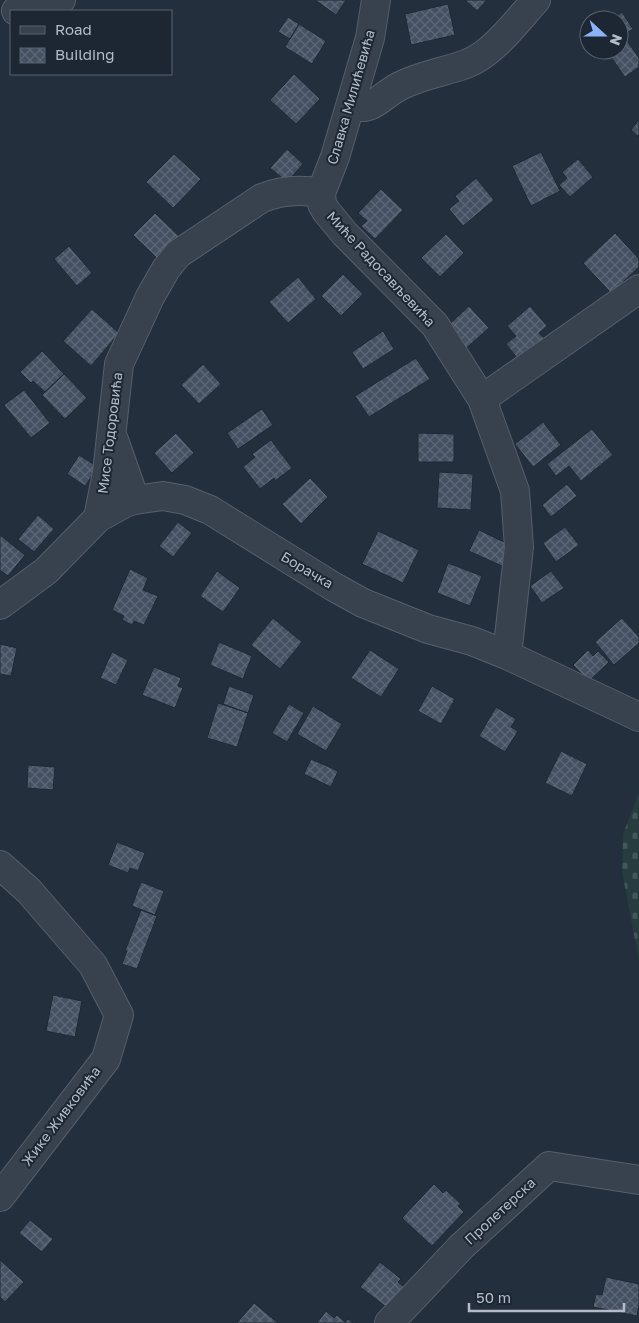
<svg xmlns="http://www.w3.org/2000/svg" width="639" height="1323" viewBox="0 0 639 1323" font-family="'Golos Text',sans-serif">
<style>
.cemetery{fill:url(#cemetery-stones)}
.building{fill:url(#building-cross-hatch);stroke:#1f2835}
.lines{fill:none;stroke-linecap:round;stroke-linejoin:round}
.minor-casing{stroke:#565f6c;stroke-width:30}
.minor{stroke:#38414e;stroke-width:28}
.labels{text-anchor:middle;stroke-width:4;stroke-linejoin:round;paint-order:stroke}
.street-label{font-size:14px;fill:#b4bcc9;stroke:#1d2633}
</style>
<defs>
<pattern id="cemetery-stones" width="16" height="16" patternUnits="userSpaceOnUse" patternTransform="scale(1.25)"><rect width="16" height="16" fill="#263c3f"/><path d="M2 7V4a2 2 0 0 1 4 0v3zM10 15v-3a2 2 0 0 1 4 0v3z" fill="#435659"/></pattern>
<pattern id="building-cross-hatch" width="8" height="8" patternUnits="userSpaceOnUse" patternTransform="scale(1.25)"><rect width="8" height="8" fill="#455162"/><path d="M0 0l8 8M0 8l8-8" fill="none" stroke="#5d6877"/></pattern>
</defs>
<rect width="100%" height="100%" fill="#242f3e"/>
<path class="cemetery" d="M639,793V961L622,871L623,834Z"/>
<path class="building" d="M315,0H346L336,15Z
M465,0H487L477,11Z
M448,4L455,35L411,45L405,14Z
M622,12L633,29L623,35L639,58V67L625,77L606,50H619V20H611Z
M288,17L299,24L290,39L278,32Z
M299,24L326,41L312,64L285,47Z
M294,74L320,99L296,124L270,100Z
M639,120V137L631,130Z
M287,149L303,164L287,182L270,168Z
M541,152L560,191L531,206L512,166Z
M174,154L201,179L173,208L146,182Z
M578,159L593,177L570,197L559,185L567,178L562,172Z
M476,178L494,200L463,226L449,209L459,201L455,196Z
M381,189L403,210L375,239L361,226L367,221L358,213Z
M155,213L184,241L162,263L133,235Z
M615,233L639,259V267L611,293L583,263Z
M446,234L464,253L440,277L421,258Z
M69,246L92,273L77,286L54,259Z
M343,274L363,294L341,316L321,296Z
M298,277L316,299L288,323L269,302Z
M469,306L489,328L463,351L443,330Z
M530,306L547,326L539,333L548,343L522,364L506,344L516,336L507,326Z
M92,309L119,333L91,366L63,341Z
M383,331L394,349L363,369L352,352Z
M42,351L64,374L45,392L33,381L31,383L20,372Z
M416,358L430,379L369,417L355,396Z
M203,364L221,384L199,404L181,385Z
M64,374L87,398L65,419L42,395Z
M24,390L50,423L31,438L4,405Z
M262,409L273,425L238,449L227,433Z
M543,422L561,445L533,467L515,444Z
M592,429L613,455L581,481L569,466L556,476L547,464Z
M176,433L194,453L172,473L154,453Z
M418,433L454,434V462H418Z
M271,440L292,468L275,481L274,478L260,489L243,467L255,457L252,454Z
M79,455L98,467L85,486L67,474Z
M439,472L473,474L471,510L437,508Z
M310,478L328,497L301,524L282,504Z
M567,484L577,496L551,517L542,505Z
M38,515L54,529L34,552L18,539Z
M178,522L192,533L173,557L159,546Z
M565,527L579,545L556,562L543,543Z
M479,530L512,546L502,566L469,551Z
M378,531L419,550L403,583L362,564Z
M0,535L25,555L8,576L0,570Z
M448,563L482,576L470,606L437,593Z
M130,569L148,578L143,590L158,596L144,625L134,621L132,625L122,620L124,616L112,610Z
M217,571L240,588L223,612L200,596Z
M551,571L564,588L542,603L530,586Z
M273,618L302,642L280,669L251,645Z
M622,618L639,637V643L614,665L595,642Z
M219,642L252,656L243,679L210,665Z
M0,644L17,648L11,676L0,674Z
M370,650L399,669L381,697L351,678Z
M588,650L593,656L598,651L609,662L589,681L573,665Z
M112,652L128,660L116,685L100,678Z
M154,667L181,678L178,686L183,688L175,708L142,695Z
M229,686L254,695L248,713L223,704Z
M432,686L455,699L441,724L418,711Z
M218,703L248,713L237,747L207,738Z
M289,704L304,713L287,742L272,733Z
M313,706L342,724L326,751L297,734Z
M496,707L516,719L511,727L518,731L505,752L479,736Z
M561,751L587,764L572,796L545,783Z
M311,759L338,771L331,787L304,774Z
M28,765L55,767L53,790L27,788Z
M117,842L145,853L138,871L130,868L128,873L108,865Z
M141,882L164,891L155,915L132,906Z
M141,910L157,916L137,969L122,964L127,951H125Z
M53,995L82,1001L75,1037L46,1031Z
M434,1184L443,1193L446,1190L461,1204L458,1206L464,1212L432,1246L402,1218Z
M30,1220L53,1239L42,1252L19,1233Z
M0,1260L24,1282L5,1302L0,1297Z
M380,1262L401,1279L398,1282L409,1291L393,1312L360,1287Z
M606,1277L639,1284V1305L637,1316L593,1307L596,1294L602,1295Z
M254,1303L278,1323H237Z
M326,1311L334,1318L337,1315L345,1322L348,1319L353,1323H317Z"/>
<g class="lines">
<g class="minor-casing">
<path id="minor" d="M376,0L370,38L335,157L321,193L322,204L326,211L345,234L435,325L482,399L515,491L519,547L507,655
M16,11L61,0
M350,106C374,112 380,96 400,86C421,75 444,72 466,64C492,55 517,21 536,0
M482,399L639,289
M114,440L135,500
M98,518L107,473L119,364L150,297L166,269L178,254L262,198C282,190 300,189 321,193
M0,605L46,571L98,518L125,503L135,500L163,496L185,500L210,510L334,587L363,603L428,629L472,641L507,655L639,717
M0,865L29,891L93,965L119,1015L106,1059L0,1197
M389,1323L461,1247L549,1166L639,1180"/>
</g>
<use href="#minor" class="minor"/>
</g>
<g class="labels">
<g class="street-label">
<text transform="translate(351 97) rotate(-74)" y="5">Славка Милићевића</text>
<text transform="translate(381 269) rotate(47)" y="5">Миће Радосављевића</text>
<text transform="translate(110 433) rotate(-83)" y="5">Мисе Тодоровића</text>
<text transform="translate(307 570) rotate(31)" y="5">Борачка</text>
<text transform="translate(61 1116) rotate(-53)" y="5">Жике Живковића</text>
<text transform="translate(500 1211) rotate(-43)" y="5">Пролетерска</text>
</g>
</g>
<rect x="10" y="10" width="162" height="65" fill="#1d2633" stroke="#59626f"/>
<rect x="20" y="26" width="25" height="8" fill="#38414e" stroke="#59626f"/>
<text x="55" y="35" font-size="15" fill="#b4bcc9">Road</text>
<rect x="20" y="48" width="25" height="15" fill="url(#building-cross-hatch)" stroke="#59626f"/>
<text x="55" y="60" font-size="15" fill="#b4bcc9">Building</text>
<g transform="translate(604 35) rotate(111)"><circle r="24" fill="#1d2633" stroke="#59626f"/>
<path d="M0-4L9 19L0 12L-9 19Z" fill="#8ab4f8"/>
<text y="-8" font-size="14" font-weight="bold" text-anchor="middle" fill="#b4bcc9">N</text>
</g>
<path d="M469 1303v8h155v-8" fill="none" stroke="#b4bcc9" stroke-width="2.5"/>
<text x="476" y="1303" font-size="15" fill="#b4bcc9" stroke="#1d2633" stroke-width="4" paint-order="stroke">50 m</text>
</svg>
